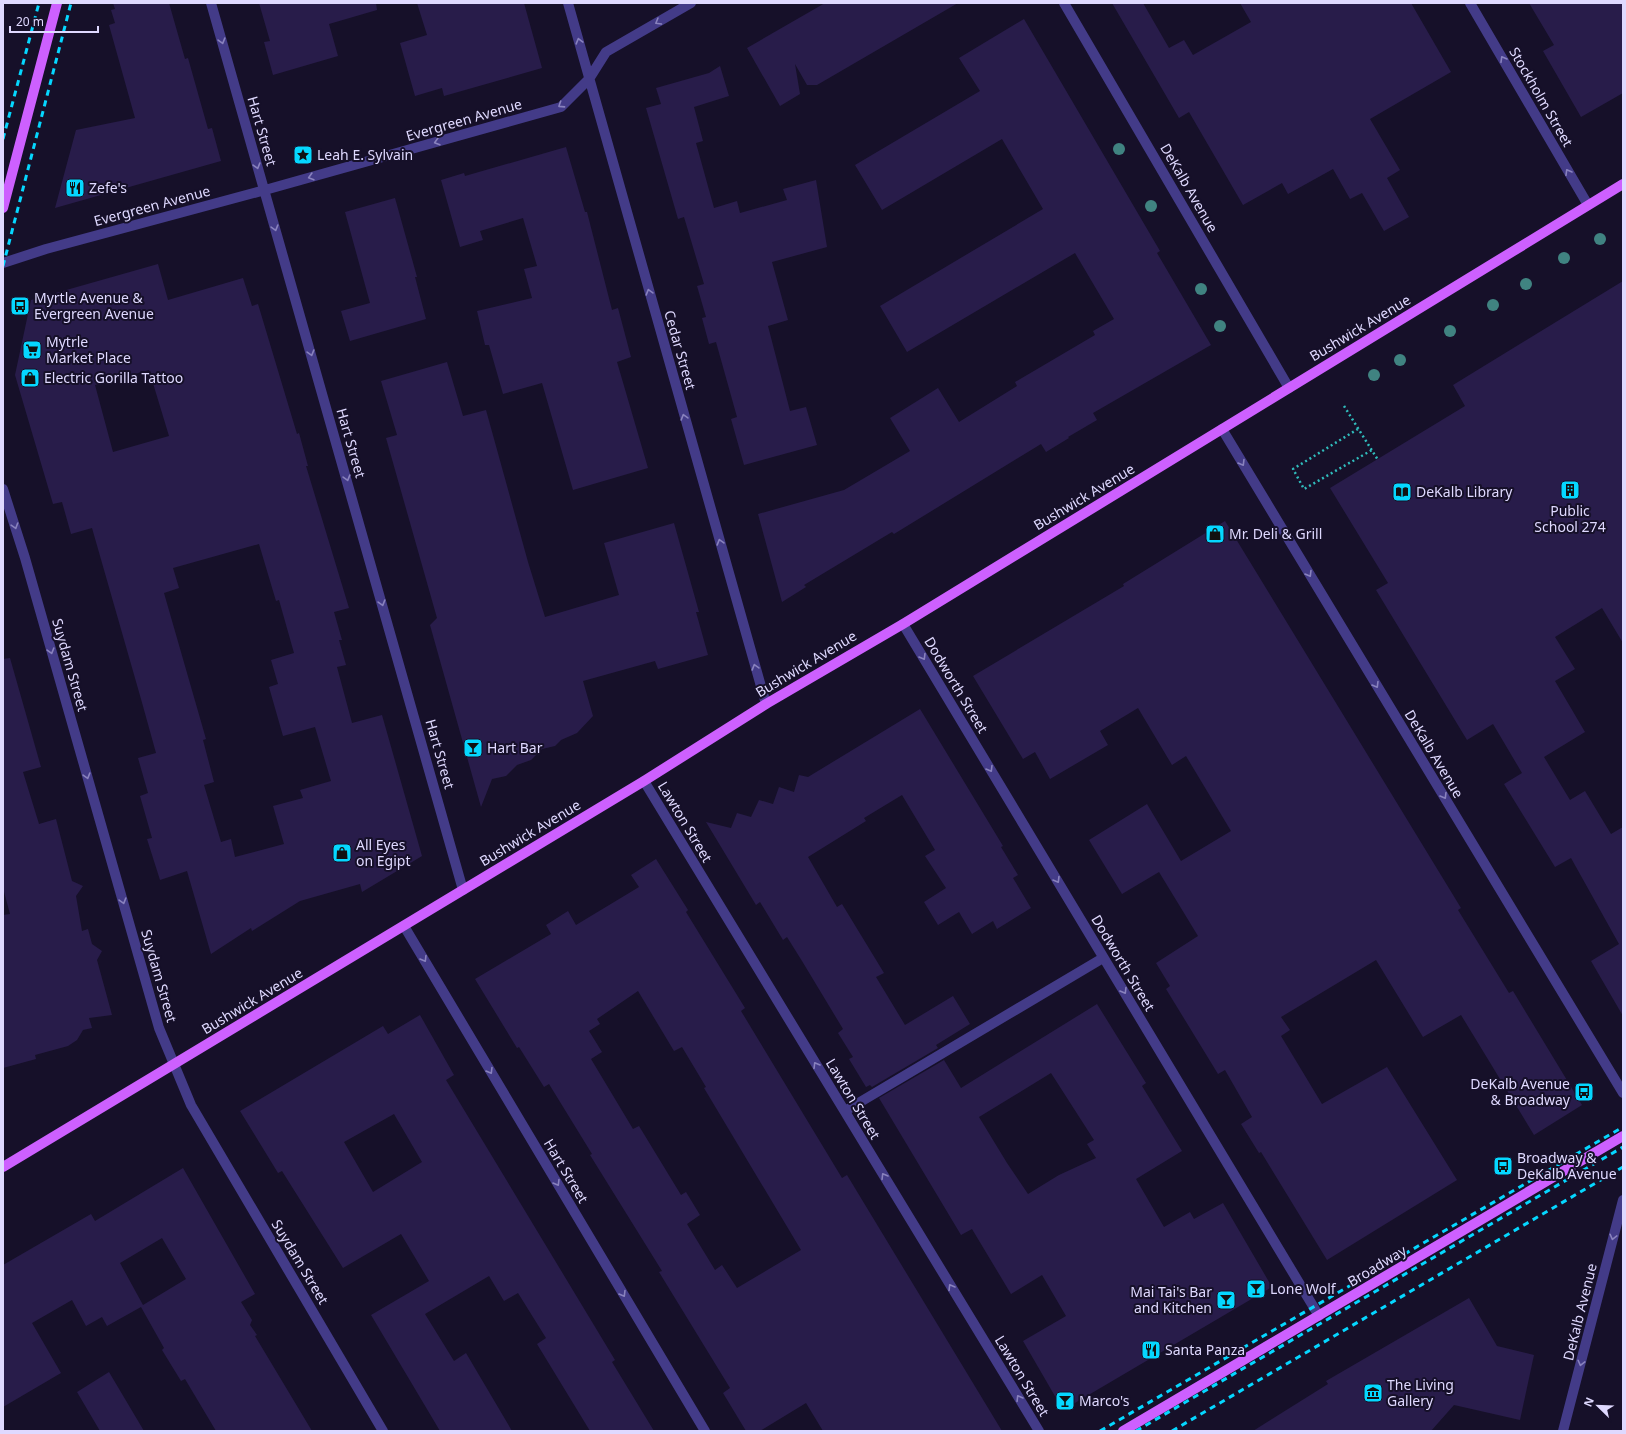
<svg xmlns="http://www.w3.org/2000/svg" width="1626" height="1434" viewBox="0 0 1626 1434" font-family="'Noto Sans',sans-serif">
<style>
.building{fill:#281c4a;fill-rule:evenodd}
.lines{fill:none;stroke-linecap:round;stroke-linejoin:round}
.path{stroke:#30bcbc;stroke-width:2.5;stroke-dasharray:2 3;stroke-linecap:butt}
.minor{stroke:#433b88;stroke-width:10}
.major{stroke:#cd60ff;stroke-width:10}
.rail{stroke:#05d7ff;stroke-width:3;stroke-dasharray:6 5;stroke-linecap:butt}
.tree{fill:#408381}
.oneway{stroke:#8982be}
.labels{text-anchor:middle;stroke-width:4;stroke-linejoin:round;paint-order:stroke}
.street-label{font-size:14px;fill:#dfd9ff;stroke:#161029}
.poi-label{font-size:14px;fill:#dfd9ff;stroke:#161029;text-anchor:start}
</style>
<rect width="100%" height="100%" fill="#161029"/>
<path class="building" d="M113,3H169L185,59L188,58L208,129L212,128L221,161L55,208L76,130L135,118L109,25L115,23L111,10L115,9Z
M259,3H376L377,10L329,24L338,56L273,75L264,42L270,41Z
M417,3H524L542,68L444,96L442,88L415,96L400,43L427,35Z
M825,3H958L817,85H807L795,64L800,94L780,106L747,48Z
M1112,3H1143L1169,48L1184,40L1193,55L1251,22L1240,3H1411L1451,72L1370,119L1400,170L1387,178L1409,217L1384,231L1362,193L1350,199L1333,169L1288,194L1282,183L1243,205L1189,112L1179,118Z
M1529,3H1623V93L1581,117L1543,51L1554,45Z
M1024,19L1160,251L1157,253L1211,345L1093,413L1097,420L1068,437L1069,438L1046,452L1041,444L894,534L892,532L804,585L806,587L782,602L758,514L844,490L910,451L890,418L938,388L959,422L1017,386L1015,382L1095,335L1093,331L1114,319L1075,253L907,352L880,306L1043,209L1002,139L882,210L855,165L980,91L959,58Z
M720,66L729,96L694,107L703,141L696,143L714,208L737,201L740,213L787,200L783,189L816,180L827,247L772,262L788,320L768,326L790,411L806,407L817,445L744,465L731,419L737,417L716,342L709,344L702,318L706,317L697,286L704,284L684,217L678,219L646,108L661,104L656,88L709,73Z
M566,147L585,212H587L612,310L618,308L631,357L617,362L648,468L573,490L542,383L503,394L489,345H485L477,311L532,298L524,269L537,266L523,218L480,231L483,240L460,247L441,180L464,173L465,176Z
M395,198L417,277H415L426,319L350,341L341,311L370,303L345,212Z
M158,264L168,300L243,278L252,306L258,304L297,434L299,433L308,466H306L349,608L334,612L342,640H339L346,665L337,667L352,723L382,715L422,856L362,892L360,884L300,901L252,931L251,928L211,954L187,871L160,880L147,839L152,838L140,796L148,793L138,758L156,753L141,699L92,528L71,534L62,502L53,504L15,375L31,300ZM149,370L169,436L113,452L95,385ZM259,544L276,601L279,600L294,653L271,660L278,684L269,687L283,736L315,727L331,781L300,790L303,798L273,806L284,844L235,857L231,839L221,842L204,785L214,782L203,740L206,739L164,593L179,588L173,568Z
M1623,281V643L1602,608L1555,637L1575,669L1555,681L1585,732L1544,757L1570,800L1585,791L1611,834L1623,827V1016L1591,961L1619,944L1571,858L1555,867L1504,784L1522,773L1493,724L1467,740L1376,590L1388,583L1330,488L1465,406L1453,385Z
M447,362L463,416L486,410L528,562L545,617L619,595L604,543L674,523L699,612H696L708,655L658,669L655,661L583,681L593,716L577,733L561,740L555,746L542,749L531,760L517,765L506,776L492,779L481,807L430,625L437,618L386,438L397,435L381,381Z
M1225,521L1461,908L1458,910L1509,993L1513,991L1582,1105L1534,1135L1461,1015L1423,1037L1376,960L1281,1017L1290,1030L1281,1036L1322,1104L1387,1067L1457,1180L1327,1260L1261,1152L1259,1153L1241,1124L1252,1117L1225,1070L1218,1074L1166,989L1170,986L1156,963L1198,936L1159,872L1122,894L1089,840L1147,804L1181,861L1231,831L1186,756L1172,765L1138,708L1100,731L1108,745L1050,779L1035,752L1023,759L973,676L1124,586L1123,584Z
M10,658L41,767L23,772L39,824L56,819L72,881L83,886L76,896L82,931L88,929L92,944L102,951L97,960L112,1015L89,1018L92,1028L83,1030L77,1040L68,1046L35,1055L36,1059L3,1068V915L10,914L3,888V659Z
M920,709L1003,846L1001,847L1018,875L1013,878L1031,908L997,929L993,921L972,934L959,912L938,925L924,902L946,888L925,856L935,850L902,795L864,818L866,821L808,857L837,907L842,904L884,973L876,977L905,1025L953,996L970,1024L936,1045L938,1048L872,1087L870,1085L866,1087L849,1059L853,1057L838,1033L843,1029L802,961L787,937L783,940L760,902L756,905L706,822L731,828L737,813L751,817L759,800L773,804L779,787L794,792L799,775L808,777Z
M656,859L688,910L686,912L745,1008L741,1011L842,1178L847,1175L1002,1431H823L806,1403L760,1431H746L723,1393L730,1388L659,1272L662,1271L590,1155L592,1154L549,1084L544,1087L519,1047L517,1048L475,979L551,934L546,925L568,911L576,925L639,887L631,875ZM638,991L674,1051L682,1047L706,1087L704,1088L801,1250L737,1288L722,1265L715,1270L687,1224L700,1215L686,1192L681,1195L639,1126L633,1129L591,1059L602,1052L589,1031L600,1024L597,1019Z
M1097,1004L1146,1083L1142,1086L1182,1151L1136,1179L1164,1227L1190,1212L1194,1219L1223,1203L1272,1287L1063,1410L1023,1341L1066,1316L1042,1275L1011,1294L972,1229L961,1235L879,1098L944,1060L961,1088ZM1051,1073L1094,1140L1087,1144L1096,1158L1059,1175L1028,1194L1007,1163L979,1117Z
M420,1015L454,1075L446,1080L615,1360L612,1362L654,1431H590L537,1344L546,1338L518,1293L504,1301L489,1276L425,1314L454,1361L466,1353L512,1431H440L371,1315L429,1281L401,1234L343,1268L282,1171L278,1173L240,1111L383,1026L388,1034ZM394,1114L422,1162L373,1192L344,1142Z
M183,1168L255,1294L241,1302L252,1320L250,1325L257,1335L255,1336L312,1431H216L185,1379L181,1381L162,1350L164,1348L141,1307L107,1326L102,1317L86,1326L72,1300L32,1323L61,1373L3,1407V1265L91,1214L95,1221ZM162,1238L186,1279L143,1305L120,1263Z
M1469,1298L1497,1346L1534,1355L1520,1420L1454,1405L1431,1431H1253L1328,1384L1326,1381Z
M109,1372L144,1431H100L77,1392Z"/>
<g class="lines">
<path class="path" d="M1344,406L1378,460
M1358,429L1293,469L1304,489L1372,450"/>
<path class="minor" d="M211,3L463,890
M568,3L766,704
M1064,3L1289,388
M1470,3L1588,205
M3,263L46,249L265,190L561,107L589,79L606,52L691,3
M1222,429L1623,1093
M3,489L25,558L159,1028L191,1105L383,1431
M903,624L1319,1316
M644,781L1039,1431
M404,926L705,1431
M845,1111L1103,958
M1563,1431L1623,1200"/>
<path class="major" d="M3,208L57,3
M3,1167L644,781L766,704L903,624L1623,184
M1123,1431L1623,1136"/>
<path class="rail" d="M3,139L39,3
M3,266L71,3
M1100,1431L1623,1127
M1136,1431L1623,1147
M1172,1431L1623,1167"/>
</g>
<g class="tree">
<circle cx="1119" cy="149" r="6"/>
<circle cx="1151" cy="206" r="6"/>
<circle cx="1600" cy="239" r="6"/>
<circle cx="1564" cy="258" r="6"/>
<circle cx="1526" cy="284" r="6"/>
<circle cx="1201" cy="289" r="6"/>
<circle cx="1493" cy="305" r="6"/>
<circle cx="1220" cy="326" r="6"/>
<circle cx="1450" cy="331" r="6"/>
<circle cx="1400" cy="360" r="6"/>
<circle cx="1374" cy="375" r="6"/>
</g>
<defs><path id="oneway-chevron" d="M-2-3.5L2.5 0L-2 3.5" fill="none" stroke-width="1.6" stroke-linecap="round" stroke-linejoin="round"/></defs>
<g class="oneway">
<use href="#oneway-chevron" transform="translate(658 22) rotate(150)"/>
<use href="#oneway-chevron" transform="translate(222 41) rotate(74)"/>
<use href="#oneway-chevron" transform="translate(579 41) rotate(-105)"/>
<use href="#oneway-chevron" transform="translate(1503 59) rotate(-120)"/>
<use href="#oneway-chevron" transform="translate(561 105) rotate(147)"/>
<use href="#oneway-chevron" transform="translate(437 142) rotate(164)"/>
<use href="#oneway-chevron" transform="translate(257 166) rotate(74)"/>
<use href="#oneway-chevron" transform="translate(1568 172) rotate(-120)"/>
<use href="#oneway-chevron" transform="translate(311 177) rotate(164)"/>
<use href="#oneway-chevron" transform="translate(275 228) rotate(74)"/>
<use href="#oneway-chevron" transform="translate(649 292) rotate(-106)"/>
<use href="#oneway-chevron" transform="translate(311 353) rotate(74)"/>
<use href="#oneway-chevron" transform="translate(684 417) rotate(-106)"/>
<use href="#oneway-chevron" transform="translate(1242 463) rotate(59)"/>
<use href="#oneway-chevron" transform="translate(347 478) rotate(74)"/>
<use href="#oneway-chevron" transform="translate(15 526) rotate(73)"/>
<use href="#oneway-chevron" transform="translate(720 542) rotate(-106)"/>
<use href="#oneway-chevron" transform="translate(1309 574) rotate(59)"/>
<use href="#oneway-chevron" transform="translate(382 603) rotate(74)"/>
<use href="#oneway-chevron" transform="translate(51 651) rotate(74)"/>
<use href="#oneway-chevron" transform="translate(923 657) rotate(59)"/>
<use href="#oneway-chevron" transform="translate(755 667) rotate(-106)"/>
<use href="#oneway-chevron" transform="translate(1376 685) rotate(59)"/>
<use href="#oneway-chevron" transform="translate(990 769) rotate(59)"/>
<use href="#oneway-chevron" transform="translate(87 776) rotate(74)"/>
<use href="#oneway-chevron" transform="translate(1444 796) rotate(59)"/>
<use href="#oneway-chevron" transform="translate(1057 880) rotate(59)"/>
<use href="#oneway-chevron" transform="translate(123 901) rotate(74)"/>
<use href="#oneway-chevron" transform="translate(424 959) rotate(59)"/>
<use href="#oneway-chevron" transform="translate(1124 991) rotate(59)"/>
<use href="#oneway-chevron" transform="translate(816 1065) rotate(-121)"/>
<use href="#oneway-chevron" transform="translate(490 1071) rotate(59)"/>
<use href="#oneway-chevron" transform="translate(884 1176) rotate(-121)"/>
<use href="#oneway-chevron" transform="translate(557 1183) rotate(59)"/>
<use href="#oneway-chevron" transform="translate(1613 1237) rotate(104)"/>
<use href="#oneway-chevron" transform="translate(951 1287) rotate(-121)"/>
<use href="#oneway-chevron" transform="translate(623 1294) rotate(59)"/>
<use href="#oneway-chevron" transform="translate(1581 1363) rotate(104)"/>
<use href="#oneway-chevron" transform="translate(1019 1398) rotate(-121)"/>
</g>
<defs>
<g id="sight-square" transform="scale(1)"><rect x="-9" y="-9" width="18" height="18" rx="4" fill="#05d7ff" stroke="#161029"/><path d="M0-6L1.8-2.2L6-1.7L2.9 1.2L3.7 5.4L0 3.3L-3.7 5.4L-2.9 1.2L-6-1.7L-1.8-2.2Z" fill="#111"/></g>
<g id="restaurant-square" transform="scale(1)"><rect x="-9" y="-9" width="18" height="18" rx="4" fill="#05d7ff" stroke="#161029"/><path d="M-5-6h1v4h1v-4h1v4h1v-4h1v5L-1.5 .5V6h-2V.5L-5-1ZM5-6V6H3V1.5H1.5Q1.5-4 5-6Z" fill="#111"/></g>
<g id="bus-square" transform="scale(1)"><rect x="-9" y="-9" width="18" height="18" rx="4" fill="#05d7ff" stroke="#161029"/><path d="M-5-6H5V4H4V6H2V4H-2V6H-4V4H-5ZM-3.5-4V0h7V-4ZM-3.5 1.2v1.5H-2V1.2ZM2 1.2v1.5H3.5V1.2Z" fill="#111"/></g>
<g id="supermarket-square" transform="scale(1)"><rect x="-9" y="-9" width="18" height="18" rx="4" fill="#05d7ff" stroke="#161029"/><path d="M-6-5.5h2.5l.6 2H6L4.5 2H-2.5L-4.4-4H-6ZM-1.5 3.2a1.3 1.3 0 1 0 .1 0ZM3 3.2a1.3 1.3 0 1 0 .1 0Z" fill="#111"/></g>
<g id="shop-square" transform="scale(1)"><rect x="-9" y="-9" width="18" height="18" rx="4" fill="#05d7ff" stroke="#161029"/><path d="M-5-2.5h2.3a2.7 3.5 0 0 1 5.4 0H5L5.5 6h-11ZM-1.5-2.5h3a1.5 2.3 0 0 0-3 0Z" fill="#111"/></g>
<g id="building-square" transform="scale(1)"><rect x="-9" y="-9" width="18" height="18" rx="4" fill="#05d7ff" stroke="#161029"/><path d="M-4-6H4V6H1V3H-1V6H-4ZM-2.5-4.3h1.7v1.8h-1.7ZM.8-4.3h1.7v1.8H.8ZM-2.5-1h1.7V.8h-1.7ZM.8-1h1.7V.8H.8Z" fill="#111"/></g>
<g id="library-square" transform="scale(1)"><rect x="-9" y="-9" width="18" height="18" rx="4" fill="#05d7ff" stroke="#161029"/><path d="M-6-4Q-3-5.5-.7-3.5V5Q-3 3-6 4ZM6-4Q3-5.5 .7-3.5V5Q3 3 6 4Z" fill="#111"/></g>
<g id="bar-square" transform="scale(1)"><rect x="-9" y="-9" width="18" height="18" rx="4" fill="#05d7ff" stroke="#161029"/><path d="M-6-5H6L.8 .8V4.5H3.5V6h-7V4.5H-.8V.8Z" fill="#111"/></g>
<g id="museum-square" transform="scale(1)"><rect x="-9" y="-9" width="18" height="18" rx="4" fill="#05d7ff" stroke="#161029"/><path d="M0-6L6-3V-2H-6V-3ZM-5-1h2V3h-2ZM-1-1h2V3h-2ZM3-1h2V3H3ZM-6 4H6V6H-6Z" fill="#111"/></g>
</defs>
<g fill-rule="evenodd">
<use href="#sight-square" x="303" y="155"/>
<use href="#restaurant-square" x="75" y="188"/>
<use href="#bus-square" x="20" y="306"/>
<use href="#supermarket-square" x="32" y="350"/>
<use href="#shop-square" x="30" y="378"/>
<use href="#building-square" x="1570" y="490"/>
<use href="#library-square" x="1402" y="492"/>
<use href="#shop-square" x="1215" y="534"/>
<use href="#bar-square" x="473" y="748"/>
<use href="#shop-square" x="342" y="853"/>
<use href="#bus-square" x="1584" y="1092"/>
<use href="#bus-square" x="1503" y="1166"/>
<use href="#bar-square" x="1256" y="1289"/>
<use href="#bar-square" x="1226" y="1300"/>
<use href="#restaurant-square" x="1151" y="1350"/>
<use href="#museum-square" x="1373" y="1393"/>
<use href="#bar-square" x="1065" y="1401"/>
</g>
<g class="labels">
<g class="street-label">
<text transform="translate(1541 97) rotate(60)" y="5">Stockholm Street</text>
<text transform="translate(464 120) rotate(-16)" y="5">Evergreen Avenue</text>
<text transform="translate(262 131) rotate(74)" y="5">Hart Street</text>
<text transform="translate(1189 188) rotate(60)" y="5">DeKalb Avenue</text>
<text transform="translate(152 206) rotate(-15)" y="5">Evergreen Avenue</text>
<text transform="translate(1360 328) rotate(-31)" y="5">Bushwick Avenue</text>
<text transform="translate(680 350) rotate(74)" y="5">Cedar Street</text>
<text transform="translate(351 443) rotate(74)" y="5">Hart Street</text>
<text transform="translate(1084 497) rotate(-31)" y="5">Bushwick Avenue</text>
<text transform="translate(806 664) rotate(-31)" y="5">Bushwick Avenue</text>
<text transform="translate(70 665) rotate(74)" y="5">Suydam Street</text>
<text transform="translate(956 685) rotate(59)" y="5">Dodworth Street</text>
<text transform="translate(440 754) rotate(74)" y="5">Hart Street</text>
<text transform="translate(1434 754) rotate(59)" y="5">DeKalb Avenue</text>
<text transform="translate(685 822) rotate(59)" y="5">Lawton Street</text>
<text transform="translate(530 833) rotate(-31)" y="5">Bushwick Avenue</text>
<text transform="translate(1123 963) rotate(59)" y="5">Dodworth Street</text>
<text transform="translate(159 976) rotate(74)" y="5">Suydam Street</text>
<text transform="translate(252 1001) rotate(-31)" y="5">Bushwick Avenue</text>
<text transform="translate(853 1099) rotate(59)" y="5">Lawton Street</text>
<text transform="translate(566 1171) rotate(59)" y="5">Hart Street</text>
<text transform="translate(300 1262) rotate(59)" y="5">Suydam Street</text>
<text transform="translate(1377 1266) rotate(-31)" y="5">Broadway</text>
<text transform="translate(1580 1312) rotate(-76)" y="5">DeKalb Avenue</text>
<text transform="translate(1022 1376) rotate(59)" y="5">Lawton Street</text>
</g>
<g class="poi-label">
<text x="317" y="160">Leah E. Sylvain</text>
<text x="89" y="193">Zefe's</text>
<text x="34" y="303">Myrtle Avenue &amp;<tspan x="34" dy="16">Evergreen Avenue</tspan></text>
<text x="46" y="347">Mytrle<tspan x="46" dy="16">Market Place</tspan></text>
<text x="44" y="383">Electric Gorilla Tattoo</text>
<text x="1416" y="497">DeKalb Library</text>
<text x="1570" y="516" text-anchor="middle">Public<tspan x="1570" dy="16">School 274</tspan></text>
<text x="1229" y="539">Mr. Deli &amp; Grill</text>
<text x="487" y="753">Hart Bar</text>
<text x="356" y="850">All Eyes<tspan x="356" dy="16">on Egipt</tspan></text>
<text x="1570" y="1089" text-anchor="end">DeKalb Avenue<tspan x="1570" dy="16">&amp; Broadway</tspan></text>
<text x="1517" y="1163">Broadway &amp;<tspan x="1517" dy="16">DeKalb Avenue</tspan></text>
<text x="1270" y="1294">Lone Wolf</text>
<text x="1212" y="1297" text-anchor="end">Mai Tai's Bar<tspan x="1212" dy="16">and Kitchen</tspan></text>
<text x="1165" y="1355">Santa Panza</text>
<text x="1387" y="1390">The Living<tspan x="1387" dy="16">Gallery</tspan></text>
<text x="1079" y="1406">Marco's</text>
</g>
</g>
<rect width="1626" height="1434" fill="none" stroke="#dfd9ff" stroke-width="8"/>
<g transform="translate(1598 1406) rotate(293)" stroke="#161029" stroke-width="3" paint-order="stroke">
<path d="M0-3L7 15L0 10L-7 15Z" fill="#dfd9ff"/>
<text y="-6" font-size="11" font-weight="bold" text-anchor="middle" fill="#dfd9ff">N</text>
</g>
<path d="M10 26v6h88v-6" fill="none" stroke="#dfd9ff" stroke-width="2"/>
<text x="16" y="26" font-size="12" fill="#dfd9ff" stroke="#161029" stroke-width="3" paint-order="stroke">20 m</text>
</svg>
